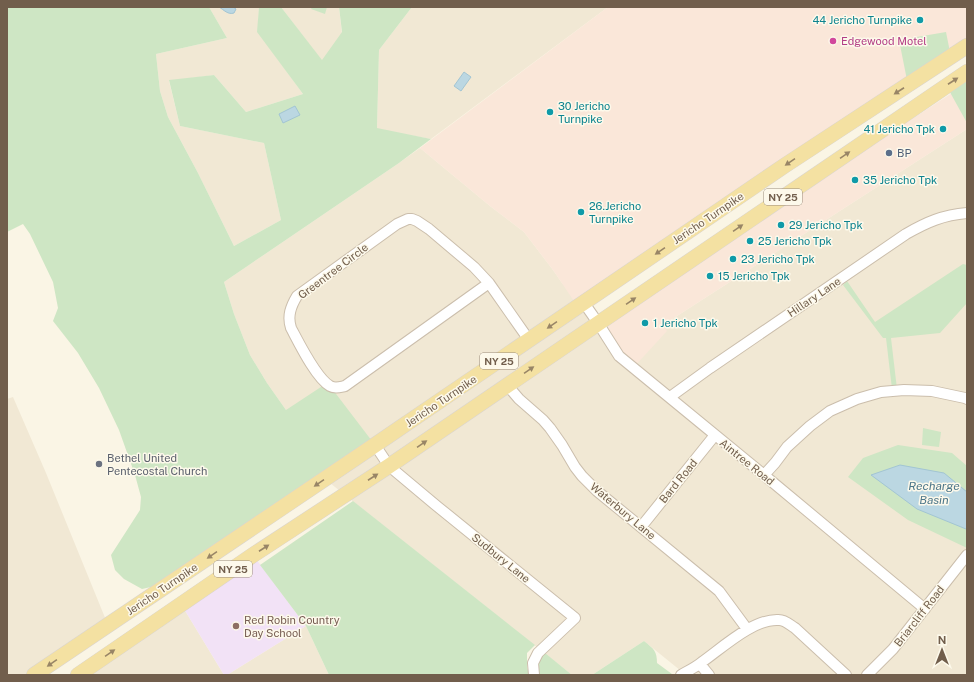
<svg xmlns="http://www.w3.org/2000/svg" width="974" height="682" viewBox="0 0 974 682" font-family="'Public Sans',sans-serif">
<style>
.residential{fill:#f1e8d4}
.commercial{fill:#fae7d9}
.education{fill:#f2e2f6}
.green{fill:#cee6c4}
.water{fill:#bbd7e2;stroke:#a2c5d3}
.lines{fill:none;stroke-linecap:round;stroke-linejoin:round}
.minor-casing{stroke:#cbbeac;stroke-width:12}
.primary-casing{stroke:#dad5d0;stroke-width:16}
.minor{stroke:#fff;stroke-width:10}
.primary{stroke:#f4e1a2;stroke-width:15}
.oneway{fill:#988566}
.culture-dot{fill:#0f9aa8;stroke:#fdf9eb;stroke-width:1.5}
.hotel-dot{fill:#d1479c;stroke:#fdf9eb;stroke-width:1.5}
.service-dot{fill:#5c6f8a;stroke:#fdf9eb;stroke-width:1.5}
.worship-dot{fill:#6b7280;stroke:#fdf9eb;stroke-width:1.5}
.education-dot{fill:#8d6e63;stroke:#fdf9eb;stroke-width:1.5}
.labels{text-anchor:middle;stroke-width:3;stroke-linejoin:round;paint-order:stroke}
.shield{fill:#fdf9eb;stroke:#9b8c7c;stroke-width:1}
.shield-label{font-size:10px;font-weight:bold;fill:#715e4c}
.culture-label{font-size:11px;fill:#0d838f;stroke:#fdf9eb;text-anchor:start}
.hotel-label{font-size:11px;fill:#b23c85;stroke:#fdf9eb;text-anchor:start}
.service-label{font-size:11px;fill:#4e5e75;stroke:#fdf9eb;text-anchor:start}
.street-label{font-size:11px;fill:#715e4c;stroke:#fdf9eb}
.worship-label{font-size:11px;fill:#5b616d;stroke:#fdf9eb;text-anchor:start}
.education-label{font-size:11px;fill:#785e54;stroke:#fdf9eb;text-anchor:start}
.water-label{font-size:12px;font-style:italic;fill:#4c7689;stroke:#fdf9eb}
</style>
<rect width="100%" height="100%" fill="#faf5e5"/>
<path class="residential" d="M209,7H259L258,32L303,94L246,112L214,75L169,81L180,126L264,143L281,220L234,246L198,173L168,117L160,91L156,54L227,38Z
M281,7H339L342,34L322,61Z
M412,7H608L431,139L377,129L379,50Z
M967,129V675H686L644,641L592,675H572L345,495L325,479L286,410L267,383L250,355L234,314L224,282L399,163L420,148L490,206L524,232L553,270L562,283L598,323L663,325Z
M13,397L46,473L108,625L34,675H7V399Z
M181,604L224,675H78Z
M306,626L329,675H227Z"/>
<path class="commercial" d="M608,7H967V51L578,307L553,270L524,232L490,206L420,148Z
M952,93L967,122V129L663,325L667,331L633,368L598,323Z"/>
<path class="education" d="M256,559L306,626L227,675H224L184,609Z"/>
<path class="green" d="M7,7H209L227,38L156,54L160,91L168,117L198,173L234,246L281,220L264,143L180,126L169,80L214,75L246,112L303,94L257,32L259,7H281L322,60L342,32L339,7H412L379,50L377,128L431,139L399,163L224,282L234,314L250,355L267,383L286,410L327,383L330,386L375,445L173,582L142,589L124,579L115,570L111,555L140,510L141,497L135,475L119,430L99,388L78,353L53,321L58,308L53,282L30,234L23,224L7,232Z
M312,7H327L325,14L311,9Z
M946,32L951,57L908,85L899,40Z
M967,72V123L946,85Z
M963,264L967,265V303L940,333L891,338L897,389H892L886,338H883L843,285L847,281L875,322Z
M923,428L941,432L939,447L922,445Z
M898,445L952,453L967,466V548L908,520L848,477L863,458Z
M353,501L535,645L527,653V667L529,675H329L306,626L260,565Z
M644,641C654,649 657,651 657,663L672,674L670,675H592Z
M545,653L572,675H540C534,667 538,659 545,653Z"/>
<path class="water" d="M219,7H233L236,9L234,13C228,15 224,10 219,7Z
M464,72L471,77L461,91L454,86Z
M295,106L300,115L283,123L279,114Z
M900,465L944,473L967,492V528L966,529L917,509L871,475Z"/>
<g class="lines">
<g class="minor-casing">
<path id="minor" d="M408,219H412L417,221L429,229L474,267L489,283L345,386C340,387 335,389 330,386C316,378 299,343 291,328C287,316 291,306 297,296L397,224Z
M489,283L529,340
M584,303L598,323L619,356L764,475L925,609
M507,385L519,399L543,420L550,428L562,445L575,467L582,476L597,491L719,591L747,629
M670,397L710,368L906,234C927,222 943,215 967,213
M375,445L389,466L438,507L575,618L538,653L533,663L534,675
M764,475L775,463L787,447L810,426L830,411L857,399L881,392L904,390L932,391L965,398L967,399
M641,527L715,435
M700,664L709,675
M681,675C688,671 696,667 702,662C722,648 754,618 779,620C785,620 790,625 795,628L846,675
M867,675L893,649L967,555"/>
</g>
<g class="primary-casing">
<path id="primary" d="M34,675L375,445L784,166L967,46
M78,675L253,555L389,466L967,72"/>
</g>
<use href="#minor" class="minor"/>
<use href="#primary" class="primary"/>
</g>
<defs><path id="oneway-solid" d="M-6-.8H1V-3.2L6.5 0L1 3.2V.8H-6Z"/></defs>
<g class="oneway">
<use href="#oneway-solid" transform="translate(953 81) rotate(-33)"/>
<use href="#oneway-solid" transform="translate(899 91) rotate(147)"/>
<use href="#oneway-solid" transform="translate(845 155) rotate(-34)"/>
<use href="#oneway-solid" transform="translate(790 162) rotate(146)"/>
<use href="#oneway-solid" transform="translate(738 228) rotate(-34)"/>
<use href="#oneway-solid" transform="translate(660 251) rotate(146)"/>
<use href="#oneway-solid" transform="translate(631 301) rotate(-34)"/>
<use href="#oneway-solid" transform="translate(552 325) rotate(146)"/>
<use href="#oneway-solid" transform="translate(529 370) rotate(-34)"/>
<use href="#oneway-solid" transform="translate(422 444) rotate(-34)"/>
<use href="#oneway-solid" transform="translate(373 477) rotate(-33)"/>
<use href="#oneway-solid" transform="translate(319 483) rotate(146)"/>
<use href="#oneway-solid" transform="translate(264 548) rotate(-33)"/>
<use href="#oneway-solid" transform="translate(212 555) rotate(146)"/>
<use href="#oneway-solid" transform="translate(110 653) rotate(-34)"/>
<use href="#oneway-solid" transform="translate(52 663) rotate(145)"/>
</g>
<g class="culture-dot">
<circle cx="920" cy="20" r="4"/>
<circle cx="550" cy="112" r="4"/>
<circle cx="943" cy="129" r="4"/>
<circle cx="855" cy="180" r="4"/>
<circle cx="581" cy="212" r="4"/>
<circle cx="781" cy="225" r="4"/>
<circle cx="750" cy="241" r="4"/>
<circle cx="733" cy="259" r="4"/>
<circle cx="710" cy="276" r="4"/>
<circle cx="645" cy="323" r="4"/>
</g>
<circle class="hotel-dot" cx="833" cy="41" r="4"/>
<circle class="service-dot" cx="889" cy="153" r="4"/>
<circle class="worship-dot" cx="99" cy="464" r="4"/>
<circle class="education-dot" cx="236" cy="626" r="4"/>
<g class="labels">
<g class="shield">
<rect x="764" y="189" width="38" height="16" rx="3"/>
<rect x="480" y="353" width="38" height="16" rx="3"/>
<rect x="214" y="561" width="38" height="16" rx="3"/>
</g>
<g class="shield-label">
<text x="783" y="201">NY 25</text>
<text x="499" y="365">NY 25</text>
<text x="233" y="573">NY 25</text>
</g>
<g class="culture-label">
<text x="912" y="24" text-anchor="end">44 Jericho Turnpike</text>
<text x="558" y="110">30 Jericho<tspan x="558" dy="13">Turnpike</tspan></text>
<text x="935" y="133" text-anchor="end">41 Jericho Tpk</text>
<text x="863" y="184">35 Jericho Tpk</text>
<text x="589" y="210">26.Jericho<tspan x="589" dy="13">Turnpike</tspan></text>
<text x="789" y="229">29 Jericho Tpk</text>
<text x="758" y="245">25 Jericho Tpk</text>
<text x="741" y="263">23 Jericho Tpk</text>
<text x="718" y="280">15 Jericho Tpk</text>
<text x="653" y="327">1 Jericho Tpk</text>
</g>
<g class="hotel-label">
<text x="841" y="45">Edgewood Motel</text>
</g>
<g class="service-label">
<text x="897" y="157">BP</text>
</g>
<g class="street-label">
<text transform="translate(708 218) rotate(-34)" y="4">Jericho Turnpike</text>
<text transform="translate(333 271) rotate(-37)" y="4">Greentree Circle</text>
<text transform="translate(814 297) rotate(-34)" y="4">Hillary Lane</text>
<text transform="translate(441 401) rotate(-34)" y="4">Jericho Turnpike</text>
<text transform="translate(747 462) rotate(39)" y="4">Aintree Road</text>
<text transform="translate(678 481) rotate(-51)" y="4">Bard Road</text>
<text transform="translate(623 511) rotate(40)" y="4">Waterbury Lane</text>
<text transform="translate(501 558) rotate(39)" y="4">Sudbury Lane</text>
<text transform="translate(162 589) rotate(-34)" y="4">Jericho Turnpike</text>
<text transform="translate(919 616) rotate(-52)" y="4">Briarcliff Road</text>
</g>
<g class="worship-label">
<text x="107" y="462">Bethel United<tspan x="107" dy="13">Pentecostal Church</tspan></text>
</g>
<g class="education-label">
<text x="244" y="624">Red Robin Country<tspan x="244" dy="13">Day School</tspan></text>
</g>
<g class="water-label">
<text x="934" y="490">Recharge<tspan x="934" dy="14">Basin</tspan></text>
</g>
</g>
<rect width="974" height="682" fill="none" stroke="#715e4c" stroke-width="16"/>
<g transform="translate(942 650)" stroke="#fdf9eb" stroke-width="3" paint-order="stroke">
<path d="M0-3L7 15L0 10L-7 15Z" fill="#715e4c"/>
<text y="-6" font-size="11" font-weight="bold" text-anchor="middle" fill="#715e4c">N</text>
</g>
</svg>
